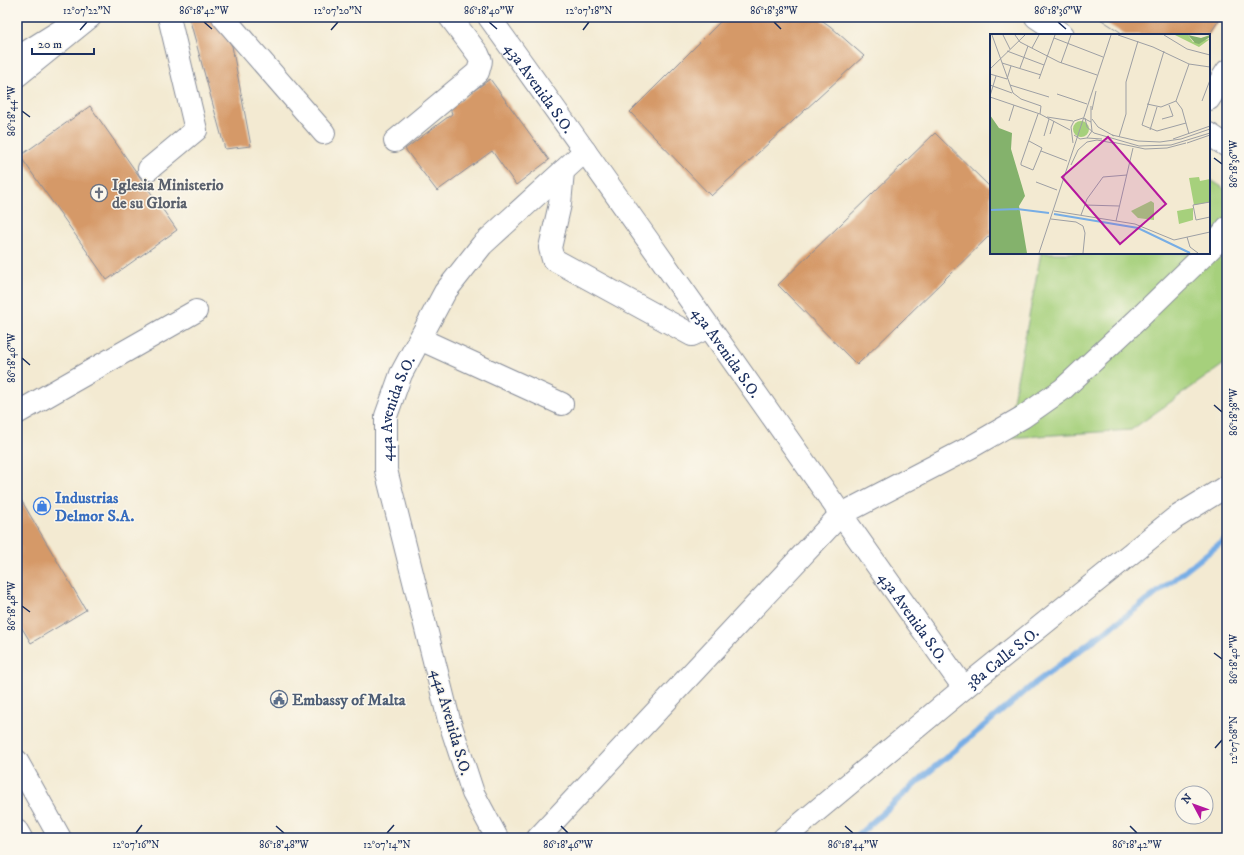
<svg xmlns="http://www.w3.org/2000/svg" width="1244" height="855" viewBox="0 0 1244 855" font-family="'IM FELL DW Pica',serif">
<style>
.green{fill:#a6d07c;stroke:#60806d}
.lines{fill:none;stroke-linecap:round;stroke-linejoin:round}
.stream{stroke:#77ade5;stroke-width:6}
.building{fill:#d59967}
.minor-casing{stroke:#878c98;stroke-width:24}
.major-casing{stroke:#878c98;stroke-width:24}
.highway-casing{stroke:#878c98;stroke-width:24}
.minor{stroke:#fff;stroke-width:22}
.major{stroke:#fff;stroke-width:22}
.highway{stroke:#fff;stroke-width:22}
.ticks{fill:none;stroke:#1b2f5e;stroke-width:1.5}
.labels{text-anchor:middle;stroke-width:3;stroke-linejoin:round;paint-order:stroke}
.street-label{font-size:16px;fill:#1b2f5e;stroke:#fbf7ec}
.worship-label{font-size:16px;font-weight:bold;fill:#5b616d;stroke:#fbf7ec;text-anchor:start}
.shop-label{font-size:16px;font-weight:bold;fill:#366cbe;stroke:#fbf7ec;text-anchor:start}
.service-label{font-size:16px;font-weight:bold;fill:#4e5e75;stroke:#fbf7ec;text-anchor:start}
.inset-river{fill:none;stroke:#77ade5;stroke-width:2}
.inset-road{fill:none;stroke:#9d9fa4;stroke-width:1}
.view{fill:#b5179e;fill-opacity:0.15;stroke:#b5179e;stroke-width:2}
.inset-edge{fill:none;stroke:#1b2f5e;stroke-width:2}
.neatline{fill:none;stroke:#1b2f5e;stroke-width:1.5}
.ticks-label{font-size:10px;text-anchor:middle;fill:#1b2f5e}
</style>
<rect width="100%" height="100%" fill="#fbf7ec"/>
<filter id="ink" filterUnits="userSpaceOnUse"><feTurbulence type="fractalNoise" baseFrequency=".025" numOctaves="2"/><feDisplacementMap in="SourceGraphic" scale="8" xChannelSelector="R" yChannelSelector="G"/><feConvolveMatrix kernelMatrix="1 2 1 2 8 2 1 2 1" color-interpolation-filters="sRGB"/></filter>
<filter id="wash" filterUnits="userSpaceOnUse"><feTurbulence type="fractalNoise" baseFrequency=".012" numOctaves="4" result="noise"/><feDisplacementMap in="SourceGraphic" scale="16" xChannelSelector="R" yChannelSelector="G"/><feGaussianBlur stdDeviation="0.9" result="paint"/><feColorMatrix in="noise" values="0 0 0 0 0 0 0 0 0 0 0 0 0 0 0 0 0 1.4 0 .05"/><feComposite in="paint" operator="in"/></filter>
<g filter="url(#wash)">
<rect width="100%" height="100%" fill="#f3ead2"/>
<path class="green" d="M1209,179L1222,187L1227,192V362L1131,430L1006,438L1041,253H1209Z"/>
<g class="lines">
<path class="stream" d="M855,838L924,776L1034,684L1153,596L1227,538"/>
</g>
<g id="blocks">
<path class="building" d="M189,17H212L232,46L251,146L225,149Z
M725,17H817L830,26L864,56L711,196L630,112Z
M1097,17H1221L1209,35H1125Z
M490,79L549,160L516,185L492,151L437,191L405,149L452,114L450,108Z
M90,106L177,230L107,280L20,156Z
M935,133L991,188V234L857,365L778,285Z
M17,493L86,610L31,643L17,620Z"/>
</g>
</g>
<g filter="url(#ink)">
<use href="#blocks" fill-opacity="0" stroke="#878c98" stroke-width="1"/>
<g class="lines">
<g class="minor-casing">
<g id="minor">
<path d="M223,17L324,133"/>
<path id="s1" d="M489,17C649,239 805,465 964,688"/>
<path d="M1036,17L1063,35"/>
<path d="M1209,99L1227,71"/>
<path d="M1209,134L1227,146"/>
<path d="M395,141L478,72L481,61L478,54L450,17"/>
<path d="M149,169L196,130L169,17"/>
<path d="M563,171L560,204L550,248L553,259L692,335L709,327"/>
<path d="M1209,250L1214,245L1227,228"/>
<path d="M420,339L562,404"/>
<path d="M17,413L196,311"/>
<path id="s2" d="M497,838L473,793L449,720L386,470V416L401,374L445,292L482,245L585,151"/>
<path d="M538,838L840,515L971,447L1023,417L1063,389L1137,320L1206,253"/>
<path id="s3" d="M784,838L964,688L1175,518L1227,486"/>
</g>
</g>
<g class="major-casing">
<path id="major" d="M17,58L65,28"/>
</g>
<g class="highway-casing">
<path id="highway" d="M17,76L90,17
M17,761L60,838
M17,831L21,838"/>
</g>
<use href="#minor" class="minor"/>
<use href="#major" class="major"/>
<use href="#highway" class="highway"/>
</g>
</g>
<path class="ticks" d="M204,22L212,29M489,22L497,29M774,22L781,29M1058,22L1066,29M80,30L87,22M331,30L338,22M583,30L589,22M22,111L30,117M1214,158L1222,164M22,358L30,365M1214,405L1222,412M22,606L30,612M1214,653L1222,659M1215,748L1222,740M276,826L284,833M561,826L568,833M845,826L853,833M1130,826L1137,833M136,833L142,825M387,833L394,825"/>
<defs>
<g id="church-ring" transform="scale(0.9)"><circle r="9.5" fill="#fbf7ec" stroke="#6b7280" stroke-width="1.5"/><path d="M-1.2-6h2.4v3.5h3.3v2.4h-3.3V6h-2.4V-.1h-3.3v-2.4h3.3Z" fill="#6b7280"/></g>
<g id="shop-ring" transform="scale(0.9)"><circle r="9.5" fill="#fbf7ec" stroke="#3f7fe0" stroke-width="1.5"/><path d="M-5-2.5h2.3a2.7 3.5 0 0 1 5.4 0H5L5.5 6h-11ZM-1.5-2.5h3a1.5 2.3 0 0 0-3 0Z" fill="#3f7fe0"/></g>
<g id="civic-ring" transform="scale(0.9)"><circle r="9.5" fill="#fbf7ec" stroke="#5c6f8a" stroke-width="1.5"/><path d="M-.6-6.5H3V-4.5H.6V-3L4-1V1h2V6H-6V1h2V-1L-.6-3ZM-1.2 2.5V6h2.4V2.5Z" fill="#5c6f8a"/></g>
</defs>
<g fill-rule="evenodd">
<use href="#church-ring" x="99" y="193"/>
<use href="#shop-ring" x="42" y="506"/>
<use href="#civic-ring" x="279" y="699"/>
</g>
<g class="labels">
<g class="street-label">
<text dy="6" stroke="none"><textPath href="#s1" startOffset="87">43a Avenida S.O.</textPath></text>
<text dy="6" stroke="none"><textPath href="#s1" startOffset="411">43a Avenida S.O.</textPath></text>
<text dy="6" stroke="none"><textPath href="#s2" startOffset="449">44a Avenida S.O.</textPath></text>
<text dy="6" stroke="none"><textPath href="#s1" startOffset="735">43a Avenida S.O.</textPath></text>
<text dy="6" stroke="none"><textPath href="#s3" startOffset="283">38a Calle S.O.</textPath></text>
<text transform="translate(452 722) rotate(74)" y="6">44a Avenida S.O.</text>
</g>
<g class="worship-label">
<text x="112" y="190">Iglesia Ministerio<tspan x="112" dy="18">de su Gloria</tspan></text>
</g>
<g class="shop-label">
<text x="55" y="503">Industrias<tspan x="55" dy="18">Delmor S.A.</tspan></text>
</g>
<g class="service-label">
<text x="292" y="705">Embassy of Malta</text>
</g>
</g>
<g transform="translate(990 34)">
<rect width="220" height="220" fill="#f3ead2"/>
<path d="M185,1H198L203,8L220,5L209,13ZM83 95a8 8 0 1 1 16 0a8 8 0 1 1-16 0ZM209,143L210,147L220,145V168L204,171L199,144ZM161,167L164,169V186L148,184L141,177ZM203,174V186L189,190L187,177Z" fill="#a6d07c"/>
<path d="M198,1L211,4L220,1V3L209,10L205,9ZM0,81L9,94L22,99L21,115L35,162L29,172L37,219H0Z" fill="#84b26c"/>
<path class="inset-river" d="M0,176L27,175L59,179M64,180L148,194L200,219"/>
<path class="inset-road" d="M2,1L23,59L31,65L51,72L50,80M13,1L20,15M25,1L30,8L69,28L107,41M128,1L163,13L199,30L220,33M174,1L197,15L220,21M64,4L113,23M42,14L49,1M17,17L54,31M174,17L152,91L167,97L196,89M12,29L51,41M71,29L81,1M30,34L38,12M0,35L35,1M0,40L17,45L21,32M49,45L65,1M0,51L22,59M20,51L59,63M67,60L97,70M0,62L6,42M0,63L50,80L80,96M186,67L192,75L199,100M212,67L220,46M157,70L171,73L186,67L199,30M101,72V88M102,76L106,57M57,83L83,87M95,84L97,93L104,99L149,112L181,111L220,99M102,85L108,93L124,102M172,85L183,82L179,71M19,87L24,71M160,96L167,73M60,100L64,87M122,101L148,107L170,108L191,105L220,95M54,102L59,85M129,103L136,80V48L148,7M97,104L112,105M183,105L220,92M39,107L52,114L43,136L31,131V129L48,80M122,108L155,115L177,114L196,109M83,109L81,93L84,87L93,84L101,88L102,97L97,104L90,105L84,101M197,109L220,101M51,117L77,127M81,131L88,116L97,108L107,106L123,109M46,148L67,156M220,168L203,171L206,186L220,183M95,171L129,172M64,177L145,190L184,206L220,198M91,181L97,165L113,143L137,141M61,185L86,188L93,192L95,199L93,219M126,187L143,114M197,203L200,213L208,219M49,219L121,1"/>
<path class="view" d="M118,103L176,170L130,210L72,143Z"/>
<rect width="220" height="220" class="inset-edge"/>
</g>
<rect width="1244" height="855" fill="none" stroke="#fbf7ec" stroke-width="44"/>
<g transform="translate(1194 805) rotate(311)"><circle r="19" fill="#fbf7ec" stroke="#a1a7b3"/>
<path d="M0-3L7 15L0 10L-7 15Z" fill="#b5179e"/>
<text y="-6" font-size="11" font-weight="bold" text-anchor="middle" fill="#1b2f5e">N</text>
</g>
<path d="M32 48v6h62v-6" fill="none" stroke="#1b2f5e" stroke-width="2"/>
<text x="38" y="48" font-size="12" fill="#1b2f5e" stroke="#fbf7ec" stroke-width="3" paint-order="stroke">20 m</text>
<rect x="22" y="22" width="1200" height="811" class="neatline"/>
<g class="ticks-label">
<text x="87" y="14">12°07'22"N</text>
<text x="204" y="14">86°18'42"W</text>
<text x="338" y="14">12°07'20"N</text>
<text x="489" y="14">86°18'40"W</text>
<text x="589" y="14">12°07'18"N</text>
<text x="774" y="14">86°18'38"W</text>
<text x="1058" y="14">86°18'36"W</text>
<text transform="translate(11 111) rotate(-90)" y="4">86°18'44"W</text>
<text transform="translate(1233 164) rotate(-90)" y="4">86°18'36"W</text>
<text transform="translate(11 358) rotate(-90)" y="4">86°18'46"W</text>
<text transform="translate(1233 412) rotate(-90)" y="4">86°18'38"W</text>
<text transform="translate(11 606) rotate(-90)" y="4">86°18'48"W</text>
<text transform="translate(1233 659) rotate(-90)" y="4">86°18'40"W</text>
<text transform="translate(1233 740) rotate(-90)" y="4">12°07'08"N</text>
<text x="136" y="848">12°07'16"N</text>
<text x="284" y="848">86°18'48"W</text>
<text x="387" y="848">12°07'14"N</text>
<text x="568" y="848">86°18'46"W</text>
<text x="853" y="848">86°18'44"W</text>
<text x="1137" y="848">86°18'42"W</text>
</g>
</svg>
